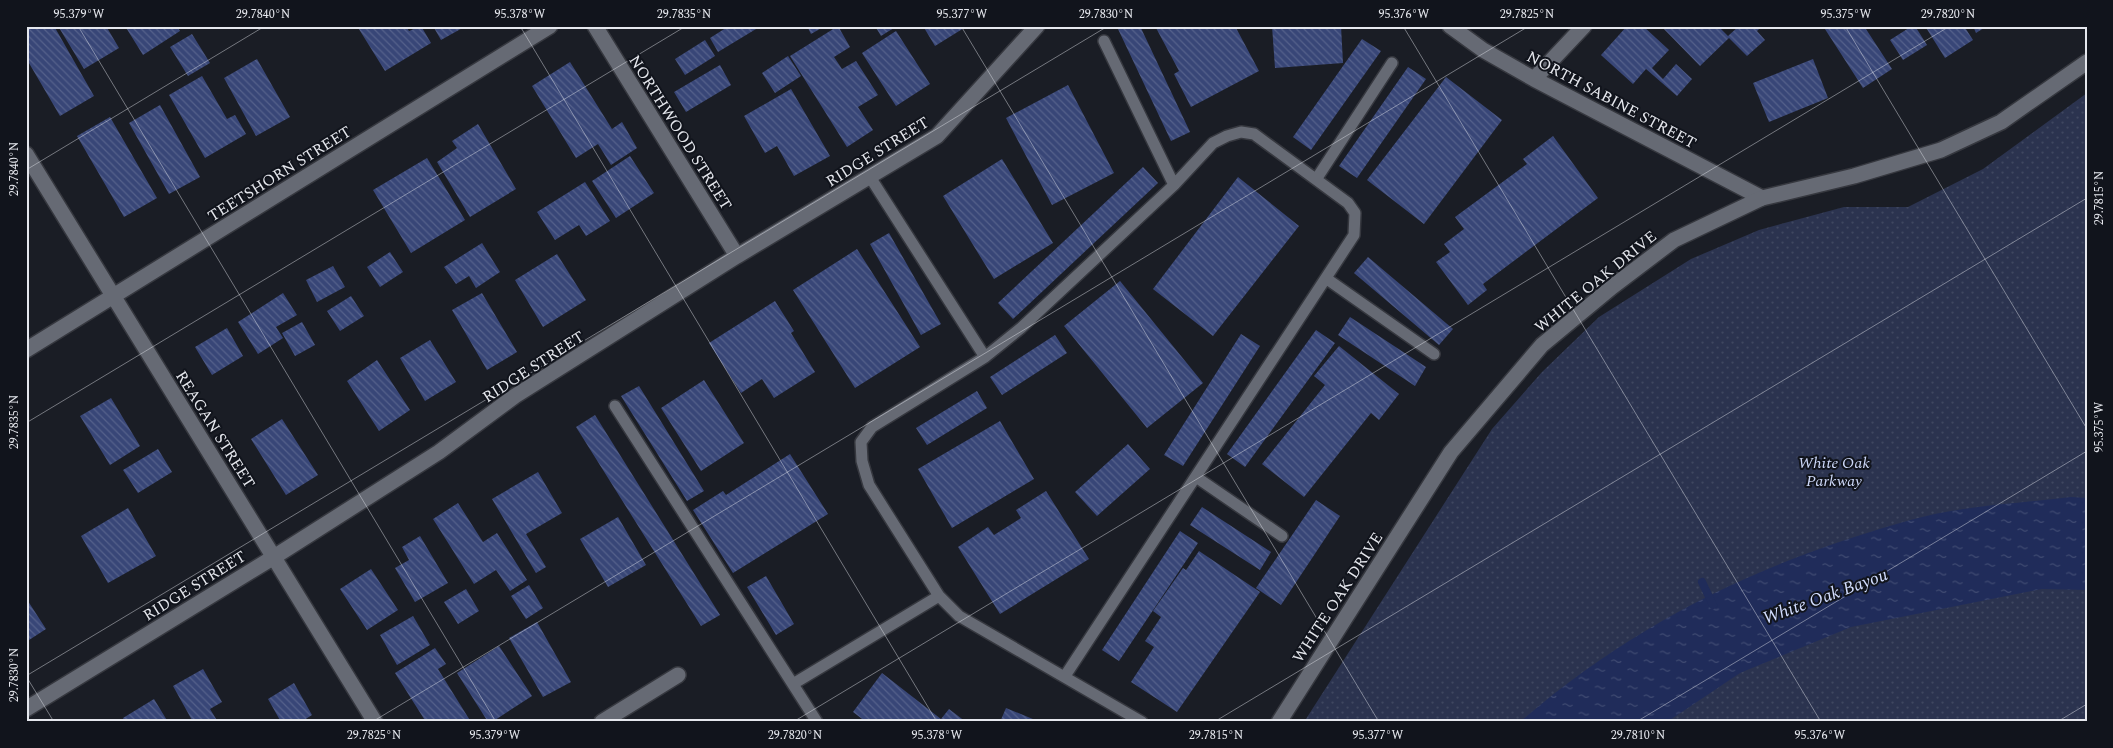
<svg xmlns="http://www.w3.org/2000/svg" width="2113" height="748" viewBox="0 0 2113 748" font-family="Spectral,serif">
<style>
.park{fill:url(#park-dots)}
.water{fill:url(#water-ripples)}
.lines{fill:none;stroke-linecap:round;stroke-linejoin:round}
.stream{stroke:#202c5a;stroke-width:8}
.building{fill:url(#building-back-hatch)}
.service-casing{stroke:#36383f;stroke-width:14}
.minor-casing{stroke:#36383f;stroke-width:18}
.secondary-casing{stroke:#36383f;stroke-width:18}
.service{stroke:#666a74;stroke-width:11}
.minor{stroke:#666a74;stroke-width:15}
.secondary{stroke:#666a74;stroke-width:15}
.ticks{fill:none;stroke:#e5e7ed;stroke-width:1;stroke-opacity:0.45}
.labels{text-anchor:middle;stroke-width:4;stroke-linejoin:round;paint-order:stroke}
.street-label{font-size:16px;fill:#e5e7ed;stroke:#11141c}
.park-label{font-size:16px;font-style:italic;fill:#cdd8f8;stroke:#11141c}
.water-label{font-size:18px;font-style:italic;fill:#d3deff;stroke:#11141c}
.neatline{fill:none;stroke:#e5e7ed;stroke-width:2}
.ticks-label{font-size:12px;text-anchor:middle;fill:#e5e7ed}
</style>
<defs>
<pattern id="park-dots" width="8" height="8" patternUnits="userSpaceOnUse" patternTransform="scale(1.25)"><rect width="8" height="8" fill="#2b334f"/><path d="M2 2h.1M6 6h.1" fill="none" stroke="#3f4760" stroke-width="1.8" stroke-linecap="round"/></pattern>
<pattern id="water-ripples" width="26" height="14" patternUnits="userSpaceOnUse" patternTransform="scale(1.25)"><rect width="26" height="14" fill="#202c5a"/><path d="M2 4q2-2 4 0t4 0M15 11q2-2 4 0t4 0" fill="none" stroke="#404b72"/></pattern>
<pattern id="building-back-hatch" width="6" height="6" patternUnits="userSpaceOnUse" patternTransform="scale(1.25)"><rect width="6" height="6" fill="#384677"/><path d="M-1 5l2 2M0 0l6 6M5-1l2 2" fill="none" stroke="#55618b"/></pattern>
</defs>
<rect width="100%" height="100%" fill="#1a1d25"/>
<path class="park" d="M2087,93V722H1304L1492,429L1542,372L1599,317L1691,259L1759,230L1844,207H1908L1983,169Z"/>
<path class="water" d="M2071,497L2087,498V590L2042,589L1851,627L1740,673L1667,722H1520C1617,638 1721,582 1842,541C1877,530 1914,517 1951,511C1991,504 2031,502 2071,497Z"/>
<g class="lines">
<path class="stream" d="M1702,582L1713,605"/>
</g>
<path class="building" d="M26,26H54L94,96L60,116L26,58Z
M58,26H106L119,48L84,69Z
M125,26H177L180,31L143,55Z
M357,26H406L409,31L421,26L431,43L385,71Z
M433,26H466L441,40Z
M729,26H755L756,29L718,52L710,38Z
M807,26H825L811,34Z
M838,26L850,47L834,57L842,69L856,61L878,95L858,107L873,130L847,147L790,56Z
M875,26H897L881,36Z
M923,26H963L964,28L935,46Z
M1125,26H1140L1190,132L1171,141L1118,29Z
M1155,26H1235L1259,71L1191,107L1174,74L1179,71Z
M1272,26H1341L1343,63L1275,68Z
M1627,26H1643L1669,50L1652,68L1663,79L1676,64L1692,79L1677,96L1646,69L1633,84L1601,55Z
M1661,26H1718L1728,36L1739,26H1762L1757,31L1765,40L1747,56L1729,38L1700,66Z
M1823,26H1864L1892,69L1863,88Z
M1912,26H1915L1927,45L1903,60L1890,40Z
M1925,26H1964L1973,40L1945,58Z
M1973,26H1987L1976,33Z
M896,31L930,84L896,106L862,53Z
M192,34L210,63L188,76L170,47Z
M1362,39L1381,51L1311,150L1293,137Z
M705,40L715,56L685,75L675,59Z
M788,56L801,76L775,93L762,73Z
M257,59L290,117L256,136L224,78Z
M1813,59L1828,98L1769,122L1753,83Z
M570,62L612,129L622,122L637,148L611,165L598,144L576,158L532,86Z
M720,65L731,85L686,112L674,92Z
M1408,67L1426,79L1357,178L1339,166Z
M202,76L227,119L235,115L246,134L205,158L169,95Z
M1446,77L1502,120L1424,224L1367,180Z
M1068,85L1114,173L1052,205L1006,118Z
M791,89L830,156L794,176L777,146L765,153L744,116Z
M160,105L200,177L169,194L129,123Z
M110,117L157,198L124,217L77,136Z
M478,124L516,189L470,217L437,162L457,148L452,141Z
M1553,136L1598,198L1483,284L1487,290L1468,305L1436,262L1450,252L1444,244L1464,229L1455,217L1527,164L1523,159Z
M630,156L654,193L616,218L592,181Z
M427,158L465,220L411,253L373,190Z
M1002,159L1053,243L994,279L943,196Z
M1143,167L1158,183L1013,319L998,303Z
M1238,177L1299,226L1213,336L1153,289Z
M585,182L610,221L586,236L579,225L555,240L537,212Z
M889,233L941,324L921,335L870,244Z
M482,243L500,272L476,288L469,276L456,284L444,267Z
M857,249L920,347L855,388L793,290Z
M390,252L403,272L380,287L367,267Z
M557,254L586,300L543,327L515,280Z
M1368,257L1453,329L1439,345L1354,273Z
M333,266L345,287L317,302L306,280Z
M1120,281L1203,383L1147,428L1064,326Z
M283,293L297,315L276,327L283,338L258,354L238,322Z
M482,293L517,352L487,370L452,310Z
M351,296L364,316L340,331L327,311Z
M775,301L794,331L791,333L815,372L774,398L762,379L741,393L709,343Z
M1350,317L1426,367L1415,386L1338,335Z
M302,322L315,345L295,356L282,333Z
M227,328L243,356L212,375L195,347Z
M1316,330L1335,343L1245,467L1227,454Z
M1241,334L1260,346L1183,466L1164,455Z
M1055,335L1067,353L1002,395L990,377Z
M430,340L456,382L425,401L400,358Z
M1339,346L1399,394L1379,420L1371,413L1304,497L1262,464L1325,385L1314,376Z
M377,360L410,410L379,431L347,381Z
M704,380L744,443L701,471L661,408Z
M639,386L704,491L687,501L621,396Z
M977,391L987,408L927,445L916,428Z
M111,398L140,446L110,465L80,416Z
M595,415L720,615L701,626L576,427Z
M282,419L318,475L286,495L251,439Z
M1000,421L1034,479L952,528L918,469Z
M1128,444L1150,469L1097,516L1075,492Z
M158,449L172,472L138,493L123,470Z
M790,454L828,514L733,573L693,510L723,491L726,495Z
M538,472L562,513L526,534L546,567L536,573L492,499Z
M1046,491L1089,559L1000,614L958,547L988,527L994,535L1021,518L1016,510Z
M1316,500L1340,516L1281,605L1256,588Z
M458,503L483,542L497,533L527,580L510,591L496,570L474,584L433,519Z
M1202,507L1271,552L1260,570L1190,525Z
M128,508L156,556L108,583L81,536Z
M618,517L646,565L608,587L580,539Z
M1180,531L1198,543L1119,661L1102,650Z
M420,536L448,583L415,602L395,568L409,560L402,547Z
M1199,551L1260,592L1177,712L1131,682L1154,647L1145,641L1161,617L1153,611L1183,568L1186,570Z
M371,569L398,610L367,630L340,589Z
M766,576L794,624L776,635L747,587Z
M529,585L543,608L526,619L511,596Z
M466,589L479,611L458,624L444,602Z
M26,598L46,629L26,642Z
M413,616L430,645L397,665L380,635Z
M537,622L571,682L543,697L509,638Z
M499,646L532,696L492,722H488L457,673Z
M435,648L446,664L438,669L471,722H426L395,673Z
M203,669L222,702L210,709L218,722H193L173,686Z
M882,673L941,719L949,709L966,722H866L853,712Z
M294,683L312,715L301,722H281L268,699Z
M154,699L168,722H125L123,718Z
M1006,708L1040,722H1000Z"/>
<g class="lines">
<g class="service-casing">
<path id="service" d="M1104,41L1174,185
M870,177L985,357
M1317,178L1392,63
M1327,279L1434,354
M615,406L817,722
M1196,477L1282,536
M1065,676L1354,235L1355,213L1348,203L1254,134L1241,132L1227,136L1213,143L1174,185L1021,328L985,357L872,427L861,442L862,461L869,485L939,596L959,616L1142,722
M793,684L939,596"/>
</g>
<g class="minor-casing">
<path id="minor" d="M595,26L737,256
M1450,26L1483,50L1534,79L1762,198
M1534,79L1584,26
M26,154L375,722
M26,350L550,26
M26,709L274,557L439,452L515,396L737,256L937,136L1037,26
M602,722L678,675"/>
</g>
<g class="secondary-casing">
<path id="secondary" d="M1279,722L1451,452L1542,345L1612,287L1674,240L1762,198L1854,176L1941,150L2001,122L2087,62"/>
</g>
<use href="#service" class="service"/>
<use href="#minor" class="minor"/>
<use href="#secondary" class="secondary"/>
</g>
<path class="ticks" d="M78,26L496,722M520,26L937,722M961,26L1379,722M1403,26L1821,722M1845,26L2087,429M26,170L265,26M26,423L686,26M26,676L54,722M26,676L1108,26M372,722L1529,26M793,722L1950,26M1214,722L2087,198M1636,722L2087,451M2057,722L2087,704"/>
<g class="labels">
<g class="street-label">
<text transform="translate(1612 99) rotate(28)" y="6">NORTH SABINE STREET</text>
<text transform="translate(681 132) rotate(58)" y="6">NORTHWOOD STREET</text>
<text transform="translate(877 151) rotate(-32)" y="6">RIDGE STREET</text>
<text transform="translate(279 173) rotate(-32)" y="6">TEETSHORN STREET</text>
<text transform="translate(1595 281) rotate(-39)" y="6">WHITE OAK DRIVE</text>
<text transform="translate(533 366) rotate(-33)" y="6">RIDGE STREET</text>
<text transform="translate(216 429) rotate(58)" y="6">REAGAN STREET</text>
<text transform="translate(194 585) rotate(-32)" y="6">RIDGE STREET</text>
<text transform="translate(1337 597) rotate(-57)" y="6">WHITE OAK DRIVE</text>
</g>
<g class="park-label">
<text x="1834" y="468">White Oak<tspan x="1834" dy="18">Parkway</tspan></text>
</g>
<g class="water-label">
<text transform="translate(1825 596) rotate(-20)" y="6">White Oak Bayou</text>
</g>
</g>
<rect width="2113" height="748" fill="none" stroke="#11141c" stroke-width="55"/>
<rect x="28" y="28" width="2058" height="692" class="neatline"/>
<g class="ticks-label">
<text x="79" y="18">95.379°W</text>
<text x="263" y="18">29.7840°N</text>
<text x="520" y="18">95.378°W</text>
<text x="684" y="18">29.7835°N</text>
<text x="962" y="18">95.377°W</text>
<text x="1106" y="18">29.7830°N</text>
<text x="1404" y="18">95.376°W</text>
<text x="1527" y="18">29.7825°N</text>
<text x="1846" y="18">95.375°W</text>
<text x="1948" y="18">29.7820°N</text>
<text transform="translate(14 169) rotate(-90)" y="4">29.7840°N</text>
<text transform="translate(2099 198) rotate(-90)" y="4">29.7815°N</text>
<text transform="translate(14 422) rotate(-90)" y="4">29.7835°N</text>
<text transform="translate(2099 427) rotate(-90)" y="4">95.375°W</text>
<text transform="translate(14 675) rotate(-90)" y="4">29.7830°N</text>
<text x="374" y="739">29.7825°N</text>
<text x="495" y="739">95.379°W</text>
<text x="795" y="739">29.7820°N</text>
<text x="937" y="739">95.378°W</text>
<text x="1216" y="739">29.7815°N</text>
<text x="1378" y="739">95.377°W</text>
<text x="1638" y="739">29.7810°N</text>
<text x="1820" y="739">95.376°W</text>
</g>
</svg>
